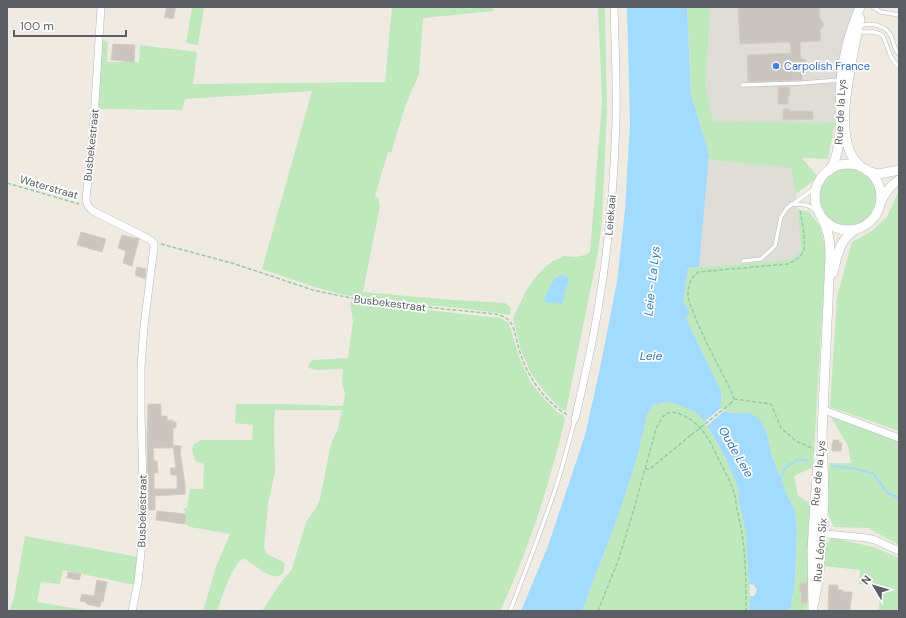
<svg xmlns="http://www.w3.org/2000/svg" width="906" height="618" viewBox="0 0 906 618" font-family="'DM Sans',sans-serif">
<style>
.industrial{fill:#dfddd7}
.green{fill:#bfe8bd}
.water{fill:#a2dbff}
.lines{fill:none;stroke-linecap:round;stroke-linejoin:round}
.stream{stroke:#a2dbff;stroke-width:2}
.building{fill:#cac6bf;stroke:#d4cdc0}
.service-casing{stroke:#b5b9be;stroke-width:4.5}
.minor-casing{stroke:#b5b9be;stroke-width:8}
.secondary-casing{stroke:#b6bac0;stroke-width:10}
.path{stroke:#95caa2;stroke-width:1.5;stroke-dasharray:4 2;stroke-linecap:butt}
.service{stroke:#fff;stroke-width:3.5}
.minor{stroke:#fff;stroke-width:7}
.secondary{stroke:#fff;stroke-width:9}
.path-bridge{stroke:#95caa2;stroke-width:1.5;stroke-dasharray:4 2;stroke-linecap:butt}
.shop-dot{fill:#3f7fe0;stroke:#fff;stroke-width:1.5}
.labels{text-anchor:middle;stroke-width:3.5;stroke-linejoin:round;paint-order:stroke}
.shop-label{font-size:11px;fill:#366cbe;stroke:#fff;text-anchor:start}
.street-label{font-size:11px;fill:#5b5f64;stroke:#fff}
.water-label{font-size:12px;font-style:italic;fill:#3576b0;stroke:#fff}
</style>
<rect width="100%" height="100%" fill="#efebe2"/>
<path class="industrial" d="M710,7H855L839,62L835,123L713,121L706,85Z
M708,159L754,165L779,166L791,169L796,194L801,238V250L794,258L779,261L699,267Z"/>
<path class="green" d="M192,7H204L198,45L186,43Z
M392,7H493V11L423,18L419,74L406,104L391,153L388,152L375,196L378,198L380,206L363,292L454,300L505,303L508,305L511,308L510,315C463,306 415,306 368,299C331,294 297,281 262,269L312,91L185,99L182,110L97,109L102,40L108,42L107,62H139L140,45L197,52L193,84L385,82Z
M598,7H605L607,111L602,220L598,252L566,411L560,408L549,397L532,375L521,351L513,318L527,289L534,279L544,268L553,261L564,256L576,257L585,255L590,252L602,102Z
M687,7H710L706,85L713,121L835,123L828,159L802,158L818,177L796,194L791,169L779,166L754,165L708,159L709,154L691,94Z
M820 197a28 28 0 1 1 56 0a28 28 0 1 1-56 0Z
M899,190V431L830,407L837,297L852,242L872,231L887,217Z
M798,209L809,212L820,226L826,251L813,467L794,476L798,496L810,503L808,536L809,580L807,611H790L795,582L797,530L795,511L787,495L771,453L766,430L750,413C740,413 729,414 721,408V391L686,318L683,303L688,268L779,261L794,258L801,250Z
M353,301L363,303L500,318L509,323L519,357L531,383L544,399L557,412L564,416L565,419C549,485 529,550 500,611H262L279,585L292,569L306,522L316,508L320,499L331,444L338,428L342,410H275L274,427L275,471L268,504L264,547L266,553C272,557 280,559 285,564C282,592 255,565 244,558C231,566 223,596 217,611H203L216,567L230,534L190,527L185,524L186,514L183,508H187L190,489H203L204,464L195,461L192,449L194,444L201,440H252L253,425L235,423L236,404H280L343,406L345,394L342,384L343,370L341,369L317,370L309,368V364L313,360L348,358L353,321L350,303Z
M666,402L680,405L699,414L710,430L726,459L739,490L738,497L747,532L750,596L749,611H582L620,511L637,458L647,415L653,405Z
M831,417L899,441V545L868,528L834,527L827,511L829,463H851L848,446Z
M25,536L138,557L135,585L63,570L60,584L41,582L37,602L91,611H9L14,598Z
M832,538L874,547L899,558V611H879L880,586L859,584L860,570L823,566L825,545Z"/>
<path class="water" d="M627,7H687L691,94L709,154L699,267L688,268L683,303L690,312L686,318L721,391V408L704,422L699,414L680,405L666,402L653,405L647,415L637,458L620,511L582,611H521L548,546L585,435L599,373L617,282L625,209L630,124Z
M561,275H565L569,278L562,304L544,302L545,297L554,279Z
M724,411L733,413H750L759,419L766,430L771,453L787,495L795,511L797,530L795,582L790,611H749L750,596H754L757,590L754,585L749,584L746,532L738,497L739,490L726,459L710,430L707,426Z"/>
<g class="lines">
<path class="stream" d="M832,466L857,469L874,474L887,493L899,498
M780,480L785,468L798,459L807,461"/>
</g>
<path class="building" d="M167,7H176L173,19L164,17Z
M738,7H819L820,19L822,21L824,24L823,27L820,29L821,41L800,42L801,59H805L806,73L802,74V80L748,82L747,55L791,53L790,42L740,44Z
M113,44L135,45L134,62L111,60Z
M778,87H789L790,95H788V104H778Z
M783,109H790V111H813V119L783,120Z
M81,232L106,239L102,252L77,245Z
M122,235L139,239L132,266L123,263L126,251L118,248Z
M137,267L146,269L145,279L135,275Z
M148,404H161V416H167V420H173L172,422H176V428H173V448H153L154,461H157L158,473H154V489H177V475H171L170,468H176L173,445L181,446L180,457L181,456L185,485V494L155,496V510H148V484L147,441Z
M833,440H839V443H842L841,451H832V443H833Z
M157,511L186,514L185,524L156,520Z
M68,572L81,574L79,580L67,578Z
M97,580L107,582L103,602L101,601L100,607L86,604V602L80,601L82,594L94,596Z
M800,583H807V603H801L802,592H800Z
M829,585H838V590H843V592H852L850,611H828Z"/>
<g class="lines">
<g class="service-casing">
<path id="service" d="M873,7L881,12L899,15
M859,26C870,22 886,25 891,36C894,43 894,49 899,54
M858,33L862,32H874L880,34L883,36L891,57L895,63L899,67
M742,85L802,83L840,80
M791,204C805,204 809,204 819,214
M743,261L761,259L775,246L781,217L787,208L811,191L820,181
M510,611C526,570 542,529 556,487C563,465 569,442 575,419"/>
</g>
<g class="minor-casing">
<path id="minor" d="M101,7L93,136L86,198C86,204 88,207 93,211L149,239L154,243V247L144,326L141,367V413L143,484L142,543L138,582L132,611
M824,410L899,438
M575,419C584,381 593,342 599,303C609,244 614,183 616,122C617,84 615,45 614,7
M817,533L867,538L875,540L899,551"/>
</g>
<g class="secondary-casing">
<path id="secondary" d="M860,19C856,36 853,53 850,70C846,95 840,128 850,152C852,158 856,162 861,167
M815 197a33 33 0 1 1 66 0a33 33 0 1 1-66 0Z
M829,171C846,146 838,109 841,81C843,55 850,31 860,7
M867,171L879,174L899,170
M881,202C885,192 891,185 899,180
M833,273C837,256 839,240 856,229
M814,603L819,574L822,534L824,497L822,433L830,257C830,242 829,231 822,218
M813,611L812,551L815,502L818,465"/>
</g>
<path class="path" d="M7,183L79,204
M161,244L235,264L313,290L365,301L495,314C500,315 507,317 511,323C516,331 517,346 521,355C528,378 547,404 568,415
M734,399L771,404L781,428L796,441L814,449
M730,404L734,400L733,395C720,368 705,342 694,314C692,308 688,301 688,294C688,285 691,278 698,272L788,264C794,261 800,258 803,252C807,244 801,218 800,209
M645,469H650L691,435
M598,611L619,558L634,509L656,429C661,418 666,408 680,414C700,422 709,438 717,456C723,468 730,480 734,493C736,499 736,507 738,514C740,523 742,532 743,541C746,564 746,588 746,611"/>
<use href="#service" class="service"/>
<use href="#minor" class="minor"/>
<use href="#secondary" class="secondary"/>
<path class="path-bridge" d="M691,435L730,404"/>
</g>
<circle class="shop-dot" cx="776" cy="66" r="4"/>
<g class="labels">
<g class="shop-label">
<text x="784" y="70">Carpolish France</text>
</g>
<g class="street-label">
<text transform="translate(840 112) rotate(-87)" y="4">Rue de la Lys</text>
<text transform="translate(91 145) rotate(-84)" y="4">Busbekestraat</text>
<text transform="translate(49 187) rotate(16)" y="4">Waterstraat</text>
<text transform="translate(610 215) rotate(-85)" y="4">Leiekaai</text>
<text transform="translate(390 303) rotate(7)" y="4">Busbekestraat</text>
<text transform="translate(818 473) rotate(-84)" y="4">Rue de la Lys</text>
<text transform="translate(142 511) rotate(-89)" y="4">Busbekestraat</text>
<text transform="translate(820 550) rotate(-85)" y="4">Rue Léon Six</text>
</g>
<g class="water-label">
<text transform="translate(652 281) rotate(-84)" y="4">Leie - La Lys</text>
<text x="651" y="360">Leie</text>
<text transform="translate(736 452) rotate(60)" y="4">Oude Leie</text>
</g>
</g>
<rect width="906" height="618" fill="none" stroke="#5b5f64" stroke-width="16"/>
<g transform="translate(874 586) rotate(308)" stroke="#ffffff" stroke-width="3" paint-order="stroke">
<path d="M0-3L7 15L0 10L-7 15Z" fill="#5b5f64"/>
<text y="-6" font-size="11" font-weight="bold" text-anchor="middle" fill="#5b5f64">N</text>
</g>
<path d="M14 30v6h112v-6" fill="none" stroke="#5b5f64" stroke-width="2"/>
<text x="20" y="30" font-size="12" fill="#5b5f64" stroke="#ffffff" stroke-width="3" paint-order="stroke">100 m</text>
</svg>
